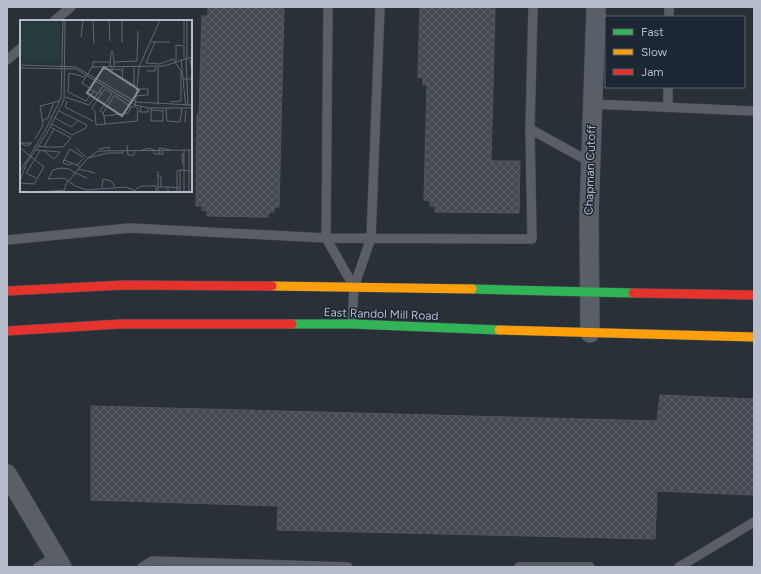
<svg xmlns="http://www.w3.org/2000/svg" width="761" height="574" viewBox="0 0 761 574" font-family="Figtree,sans-serif">
<style>
.building{fill:url(#building-cross-hatch);stroke:#52575f}
.lines{fill:none;stroke-linecap:round;stroke-linejoin:round}
.lane-casing{stroke:#484c53;stroke-width:10}
.street-casing{stroke:#484c53;stroke-width:20}
.fast-casing{stroke:#484c53;stroke-width:10}
.slow-casing{stroke:#484c53;stroke-width:10}
.jam-casing{stroke:#484c53;stroke-width:10}
.lane{stroke:#5a5e66;stroke-width:9}
.street{stroke:#5a5e66;stroke-width:19}
.fast{stroke:#30b455;stroke-width:9}
.slow{stroke:#ff9f0a;stroke-width:9}
.jam{stroke:#e5322d;stroke-width:9}
.labels{text-anchor:middle;stroke-width:3;stroke-linejoin:round;paint-order:stroke}
.street-label{font-size:12px;fill:#b4bcc9;stroke:#1d2633}
.inset-road{fill:none;stroke:#616872;stroke-width:1}
.view{fill:#848b96;fill-opacity:0.15;stroke:#848b96;stroke-width:2}
.inset-edge{fill:none;stroke:#b4bcc9;stroke-width:2}
</style>
<defs>
<pattern id="building-cross-hatch" width="8" height="8" patternUnits="userSpaceOnUse"><rect width="8" height="8" fill="#444950"/><path d="M0 0l8 8M0 8l8-8" fill="none" stroke="#5d6168"/></pattern>
</defs>
<rect width="100%" height="100%" fill="#2a3038"/>
<path class="building" d="M208,7H284L279,207H274V212H269L268,217L207,216V211L202,210V206H196L197,114H199L202,16H208Z
M420,7H495L491,161H520L519,213L435,212V206H430V201L424,200L427,85H423V78L418,77Z
M660,395L754,399V495L657,491L655,539L277,530L278,506L91,500V406L657,421Z"/>
<g class="lines">
<g class="lane-casing">
<path id="lane" d="M328,7L326,238L354,287L371,238L380,7
M533,7L530,129L590,162
M669,17V7
M54,21L71,7
M7,60L21,48
M668,87V106
M592,104L754,111
M7,240L130,228L326,238L532,239L530,129
M352,324L354,287
M38,567L56,556
M142,567L152,561L348,567
M519,567H590
M679,567L754,522"/>
</g>
<g class="street-casing">
<path id="street" d="M590,333L589,214L596,7
M7,474L62,567"/>
</g>
<g class="fast-casing">
<path id="fast" d="M472,289L633,293
M292,324H352L499,330"/>
</g>
<g class="slow-casing">
<path id="slow" d="M272,286L472,289
M499,330L754,337"/>
</g>
<g class="jam-casing">
<path id="jam" d="M7,291L124,285L272,286
M633,293L754,295
M7,331L120,324H292"/>
</g>
<use href="#lane" class="lane"/>
<use href="#street" class="street"/>
<use href="#fast" class="fast"/>
<use href="#slow" class="slow"/>
<use href="#jam" class="jam"/>
</g>
<g class="labels">
<g class="street-label">
<text transform="translate(590 170) rotate(-88)" y="4">Chapman Cutoff</text>
<text transform="translate(381 314) rotate(2)" y="4">East Randol Mill Road</text>
</g>
</g>
<g transform="translate(20 20)">
<rect width="172" height="172" fill="#2a3038"/>
<path d="M2,2H37L40,6V39L36,43H2L0,6Z" fill="#273a3e"/>
<path class="inset-road" d="M73,0L74,24M89,0L90,21M102,0V22M164,0V24M167,0V37M61,17L63,0M131,22H150M135,22L126,43L139,44L153,39L161,51V81L150,82M166,37L168,85M161,39L164,69M156,41V25L164,26V38M0,45L56,47L116,82L172,85M90,46L91,32H93L94,42M92,46V52L116,66M94,46V42L117,41L118,11M73,47V42H90M0,48L56,49L115,85L129,88H172M82,49L103,50M172,50L170,40H172M127,51H135L136,47M65,57L49,53L48,72L66,81L74,71M102,59L103,47M163,59H171L172,50M114,66V47M164,70L166,86M79,71L81,74L72,88L75,91L76,105L85,104L84,96M78,74L62,63L72,47L144,46L172,37M81,74L85,69L92,74M92,74L80,91L83,93L94,76M94,75L111,87M116,76L128,75V69H116M45,77L69,85L83,66M47,81L45,87L73,101M138,85V47M121,86L120,92H128V88M131,88V101H143V89M146,88L147,101L160,102L162,88M131,90L143,91M83,93L84,96L108,93L111,87H115L119,47L140,0M35,98L51,107L58,101M22,101L28,98L34,82M165,102L166,90M32,104L52,115L66,108L67,105L39,91M85,104L117,101L118,89L116,87M15,119L23,105L20,86L39,81M0,122L4,125L7,126L12,123H1M107,125L108,135H114L115,130M18,126L24,127L34,109M24,127H43L51,118L30,107M0,128L24,147L14,164L0,163M56,128L67,138M79,129L89,127V130M16,130L40,132L34,139L24,131M122,130L129,128L134,130M134,130V134H143L142,130M164,130V171M169,130V172M88,133H103V130M139,134V128L151,130M68,138L88,133M44,140L43,143L49,145L53,143M57,145L44,140L50,129L63,137M163,145L162,134H164M60,147L57,145L64,138M172,148V135M58,149L75,153M0,151L25,111L41,78L43,0M55,153L49,149L41,148L33,150L28,159L44,158L55,166L67,170L106,167L118,172M55,153L67,158M138,156H141V167M16,158L6,153L20,131M0,161L6,144L27,113L44,80L45,0M138,167V151M82,168L83,159L91,161L95,167M160,168V150L172,151M116,169L122,166H136V172M23,172L44,170M44,172L46,164L67,139L78,131L172,130M138,172V167H148M148,172V167L160,168V172M157,172V151L160,150"/>
<path class="view" d="M84,47L119,70L102,96L67,73Z"/>
<rect width="172" height="172" class="inset-edge"/>
</g>
<rect width="761" height="574" fill="none" stroke="#b4bcc9" stroke-width="16"/>
<rect x="605" y="16" width="140" height="72" fill="#1d2633" stroke="#59626f"/>
<rect x="613" y="29" width="20" height="6" fill="#30b455" stroke="#59626f"/>
<text x="641" y="36" font-size="12" fill="#b4bcc9">Fast</text>
<rect x="613" y="49" width="20" height="6" fill="#ff9f0a" stroke="#59626f"/>
<text x="641" y="56" font-size="12" fill="#b4bcc9">Slow</text>
<rect x="613" y="69" width="20" height="6" fill="#e5322d" stroke="#59626f"/>
<text x="641" y="76" font-size="12" fill="#b4bcc9">Jam</text>
</svg>
